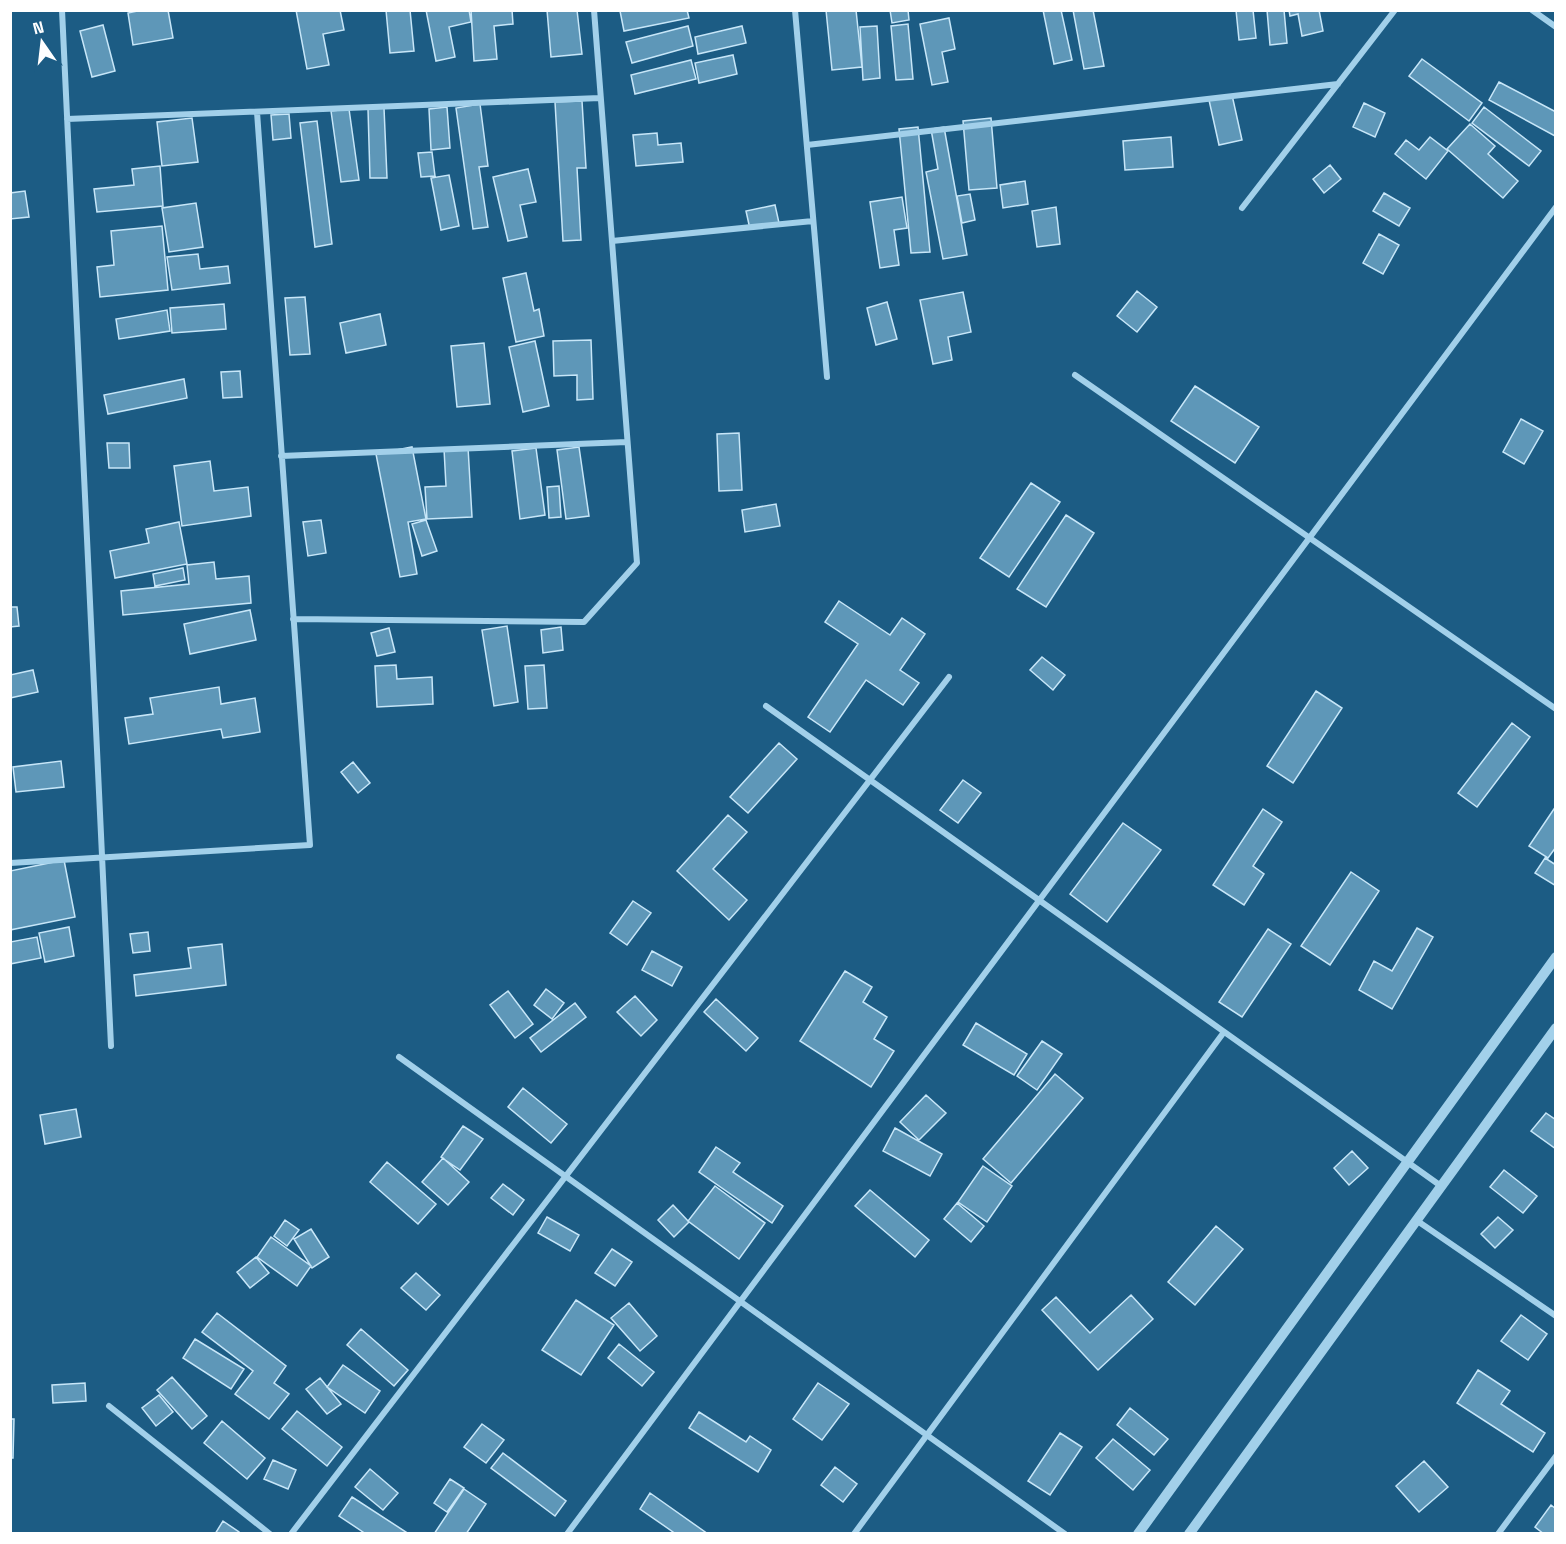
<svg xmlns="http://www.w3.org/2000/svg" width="1566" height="1544" viewBox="0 0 1566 1544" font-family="'Space Grotesk',sans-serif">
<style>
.building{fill:#5e97b8;stroke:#c7e6f8;stroke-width:1.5}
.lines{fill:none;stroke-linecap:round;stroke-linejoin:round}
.minor{stroke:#a2d0ea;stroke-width:6}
.tertiary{stroke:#a2d0ea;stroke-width:10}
</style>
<rect width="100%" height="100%" fill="#1c5c84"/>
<path class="building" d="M142,10H168L173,38L133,45L128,13Z
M296,10H340L344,30L323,34L329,65L307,69Z
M386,10H410L414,51L390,53Z
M426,10H469L471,22L449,27L455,57L436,61Z
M471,10H512L513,24L494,26L497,59L474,61Z
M547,10H577L582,54L551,57Z
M687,10L689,18L624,31L620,11Z
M826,10H856L862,67L832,70Z
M890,10H908L909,20L892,23Z
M1043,10H1061L1072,60L1054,64Z
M1073,10H1093L1104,66L1084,69Z
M1236,10H1253L1256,38L1239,40Z
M1267,10H1284L1287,43L1270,45Z
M1289,10H1319L1323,31L1302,36L1298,14L1290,16Z
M949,18L955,49L942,52L948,82L932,85L920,24Z
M908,24L913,79L896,80L891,26Z
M103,25L115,71L92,77L80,31Z
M688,26L693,46L632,63L626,42Z
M742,26L746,43L698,54L695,37Z
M877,26L880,78L863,80L860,27Z
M733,55L737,74L699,83L695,63Z
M1422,59L1482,103L1469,121L1409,76Z
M691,60L696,79L635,94L631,75Z
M1499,82L1556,112L1555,136L1489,100Z
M1232,95L1242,140L1219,145L1209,100Z
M582,101L586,168H577L581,240L563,241L555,102Z
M1364,103L1385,113L1375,137L1353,127Z
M480,104L488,166L479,167L488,227L473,229L456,108Z
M447,107L450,148L431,150L429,109Z
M1484,107L1541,151L1529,166L1472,123Z
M384,108L387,178H370L368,109Z
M349,109L359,180L341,182L331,111Z
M289,114L291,138L273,140L271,115Z
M192,118L198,162L162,166L157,122Z
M991,118L997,188L969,190L963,121Z
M317,121L332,244L315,247L300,123Z
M1470,124L1495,146L1488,154L1518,181L1503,198L1447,149Z
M918,127L930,252L911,253L899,129Z
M944,127L967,255L943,259L926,172L938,169L931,129Z
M657,133L658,145L681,143L683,162L636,166L633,135Z
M1171,137L1173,167L1125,170L1123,141Z
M1430,137L1448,151L1426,179L1395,154L1406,140L1419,150Z
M432,152L435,176L421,177L418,153Z
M1330,165L1341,179L1324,193L1313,179Z
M160,166L163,206L97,212L94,189L134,185L132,169Z
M528,169L536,202L520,205L527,237L508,241L493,177Z
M449,175L459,226L441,230L431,178Z
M1025,181L1028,204L1003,208L1000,185Z
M25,191L29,217L10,219V193Z
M1384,193L1410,208L1399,226L1373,211Z
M970,194L975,220L962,223L957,196Z
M902,197L907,228L894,230L899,265L880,268L870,202Z
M196,203L203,247L169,252L162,208Z
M775,205L779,223L750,229L746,211Z
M1056,207L1060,244L1037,247L1032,211Z
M162,226L168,290L100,297L97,267L114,265L111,231Z
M1379,234L1399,245L1383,274L1363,263Z
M198,254L200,269L228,266L230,283L172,290L167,257Z
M526,273L534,311L539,309L544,336L516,342L503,278Z
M1137,291L1157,307L1137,332L1117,316Z
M963,292L971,332L948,337L952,360L933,364L920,300Z
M305,297L310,354L290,355L285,298Z
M887,302L897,339L876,345L867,308Z
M224,304L226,329L172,333L170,308Z
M167,310L170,331L119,339L116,319Z
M380,314L386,345L346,353L340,323Z
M591,340L593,399L577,400V375L554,376L553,341Z
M535,341L549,406L523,412L509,347Z
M484,343L490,404L457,407L451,346Z
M240,371L242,397L223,398L221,372Z
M184,379L187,398L108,414L104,395Z
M1195,386L1259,427L1235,463L1171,421Z
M1521,419L1543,431L1524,464L1503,452Z
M739,433L742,490L719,491L717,434Z
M107,443H129L130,468H109Z
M412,447L426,519L408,522L417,574L400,577L376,454Z
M468,447L472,517L427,519L425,487L446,486L444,449Z
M579,447L589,516L566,519L557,450Z
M536,448L545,515L520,519L512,451Z
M210,461L214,491L248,487L251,516L182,526L174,466Z
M1031,483L1060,502L1009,577L980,558Z
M559,486L561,517L549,518L547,487Z
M776,504L780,526L745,532L742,510Z
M1066,515L1094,533L1046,607L1017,589Z
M321,520L326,553L308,556L303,522Z
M426,520L437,551L422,556L412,524Z
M179,522L187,564L115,578L110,551L149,543L146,529Z
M214,562L216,579L249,576L251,603L123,615L121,591L189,584L187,565Z
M183,568L185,580L155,586L153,574Z
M839,601L890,635L902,618L925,634L900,670L919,683L903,705L866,680L830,732L808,717L858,644L825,622Z
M10,607H17L19,626L10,627Z
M250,610L256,640L190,654L184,624Z
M507,626L518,702L494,706L482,630Z
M561,627L563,650L543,653L541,630Z
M389,628L395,652L377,656L371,633Z
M1042,657L1065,675L1053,690L1030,670Z
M396,665L397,679L432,677L433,704L377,707L375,666Z
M544,665L547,708L528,709L525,666Z
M33,670L38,692L10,698V675Z
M219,687L221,704L255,698L260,732L223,738L221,729L129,744L125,718L153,714L150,698Z
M1316,691L1342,708L1293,783L1267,766Z
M1512,723L1530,737L1477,807L1458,793Z
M779,743L797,759L748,813L730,797Z
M61,761L64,787L16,792L13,767Z
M353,762L370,783L358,793L341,772Z
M963,780L981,793L958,823L940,810Z
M1556,806V847L1548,858L1529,846Z
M1263,809L1282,822L1253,866L1264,874L1244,905L1213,885Z
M728,815L747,832L713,869L747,900L729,920L677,871Z
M1123,823L1161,850L1107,922L1070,894Z
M1545,858L1556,865V886L1535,873Z
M64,860L75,917L10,930V871Z
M1351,872L1379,891L1330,965L1301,946Z
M633,901L651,913L627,945L610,933Z
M69,927L74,956L45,962L39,933Z
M1417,928L1433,937L1392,1009L1359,990L1374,961L1392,971Z
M1268,929L1291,944L1242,1017L1219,1002Z
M148,932L150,951L133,953L130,934Z
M37,937L41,958L10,964V942Z
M222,944L226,985L136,996L134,975L191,968L188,948Z
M652,951L682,967L672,986L642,970Z
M845,971L872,987L863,1002L887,1017L874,1039L894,1051L871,1087L800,1041Z
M546,989L564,1003L552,1019L534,1005Z
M508,991L533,1024L515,1038L490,1005Z
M635,996L657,1020L641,1036L617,1012Z
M716,999L758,1038L746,1051L704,1012Z
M575,1003L586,1017L541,1052L530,1038Z
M976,1023L1027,1054L1014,1075L963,1045Z
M1042,1041L1062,1054L1037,1090L1017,1076Z
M1055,1074L1083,1098L1011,1183L983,1159Z
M523,1088L567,1124L551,1143L508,1107Z
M926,1095L946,1113L919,1140L900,1122Z
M76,1109L81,1137L45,1144L40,1115Z
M1546,1113L1556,1120V1149L1531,1131Z
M463,1126L483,1139L460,1170L441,1157Z
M895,1128L942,1154L930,1176L883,1151Z
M716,1147L740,1163L733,1172L783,1206L772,1223L699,1172Z
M1352,1151L1368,1168L1349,1185L1334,1168Z
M443,1158L469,1182L448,1205L422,1182Z
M387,1162L436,1204L418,1224L370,1182Z
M983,1166L1012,1186L987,1222L958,1202Z
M1504,1170L1537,1196L1523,1213L1490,1187Z
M503,1184L524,1200L513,1215L491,1198Z
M715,1186L765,1223L739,1259L688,1221Z
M870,1190L929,1240L915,1257L855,1206Z
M957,1203L984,1226L971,1242L944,1219Z
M673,1205L689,1222L674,1237L658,1220Z
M547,1217L579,1235L570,1251L538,1233Z
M1498,1217L1513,1230L1495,1248L1481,1234Z
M285,1220L299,1230L287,1246L274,1236Z
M1216,1226L1243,1249L1195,1305L1168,1282Z
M311,1229L329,1257L312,1268L294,1239Z
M271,1237L311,1266L297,1286L257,1257Z
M612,1249L632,1262L615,1286L595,1273Z
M256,1257L269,1273L250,1288L237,1272Z
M416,1273L440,1295L426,1310L401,1288Z
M1131,1295L1153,1319L1098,1370L1042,1310L1056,1297L1090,1333Z
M576,1300L614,1325L581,1375L542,1350Z
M629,1303L657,1336L640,1351L611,1318Z
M217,1313L286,1366L274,1383L289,1394L269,1419L235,1394L253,1371L202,1332Z
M1521,1315L1547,1334L1528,1360L1501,1341Z
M361,1329L408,1370L394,1386L347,1345Z
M195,1339L244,1369L231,1389L183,1358Z
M619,1344L654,1372L642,1386L608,1358Z
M343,1365L380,1391L365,1413L327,1387Z
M1478,1370L1510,1391L1501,1404L1545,1433L1533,1452L1457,1403Z
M172,1377L207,1416L192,1429L157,1390Z
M320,1378L341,1404L327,1414L306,1389Z
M85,1383L86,1401L53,1403L52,1385Z
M818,1383L849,1404L822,1440L793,1419Z
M159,1395L173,1412L156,1426L142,1408Z
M1130,1408L1168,1439L1154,1455L1117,1425Z
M297,1411L342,1447L327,1466L282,1429Z
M699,1412L746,1442L750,1436L771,1450L758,1472L689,1428Z
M10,1419H14L13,1458H10Z
M222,1421L265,1458L247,1479L204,1443Z
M482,1424L504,1440L486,1463L464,1447Z
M1060,1433L1082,1447L1050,1495L1028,1481Z
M1113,1439L1150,1470L1133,1490L1096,1458Z
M503,1453L566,1501L555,1516L491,1468Z
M273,1460L296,1470L288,1489L264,1479Z
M1424,1461L1448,1487L1419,1512L1396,1486Z
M835,1467L857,1484L843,1502L821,1485Z
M370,1469L398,1493L383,1510L355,1487Z
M450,1479L464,1488L447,1512L434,1503Z
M464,1489L486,1504L466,1534H434Z
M650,1493L708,1534H676L640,1509Z
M352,1497L409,1534H366L339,1516Z
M1551,1505L1556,1509V1534H1544L1535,1527Z
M223,1521L239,1532V1534H215Z"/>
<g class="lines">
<path class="minor" d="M62,10L111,1046
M795,10L827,377
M1532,10L1556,27
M67,119L600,98
M807,145L1338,84
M1242,208L1395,10
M612,241L813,221
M1075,375L1556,709
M281,456L627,442
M293,619L584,622L637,563L594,10
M766,706L1441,1186
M10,863L310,845L257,112
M399,1057L1065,1534
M1416,1220L1556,1316
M109,1406L270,1534
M291,1534L949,677
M567,1534L1556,207
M854,1534L1224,1032
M1498,1534L1556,1456"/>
<path class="tertiary" d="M1138,1534L1556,957
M1189,1534L1556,1028"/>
</g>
<rect width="1566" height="1544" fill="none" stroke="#ffffff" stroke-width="24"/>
<g transform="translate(42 42) rotate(346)" stroke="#1c5c84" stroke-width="4.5" paint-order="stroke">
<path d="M0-4.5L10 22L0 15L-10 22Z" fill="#ffffff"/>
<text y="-9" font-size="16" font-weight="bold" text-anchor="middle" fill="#ffffff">N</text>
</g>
</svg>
